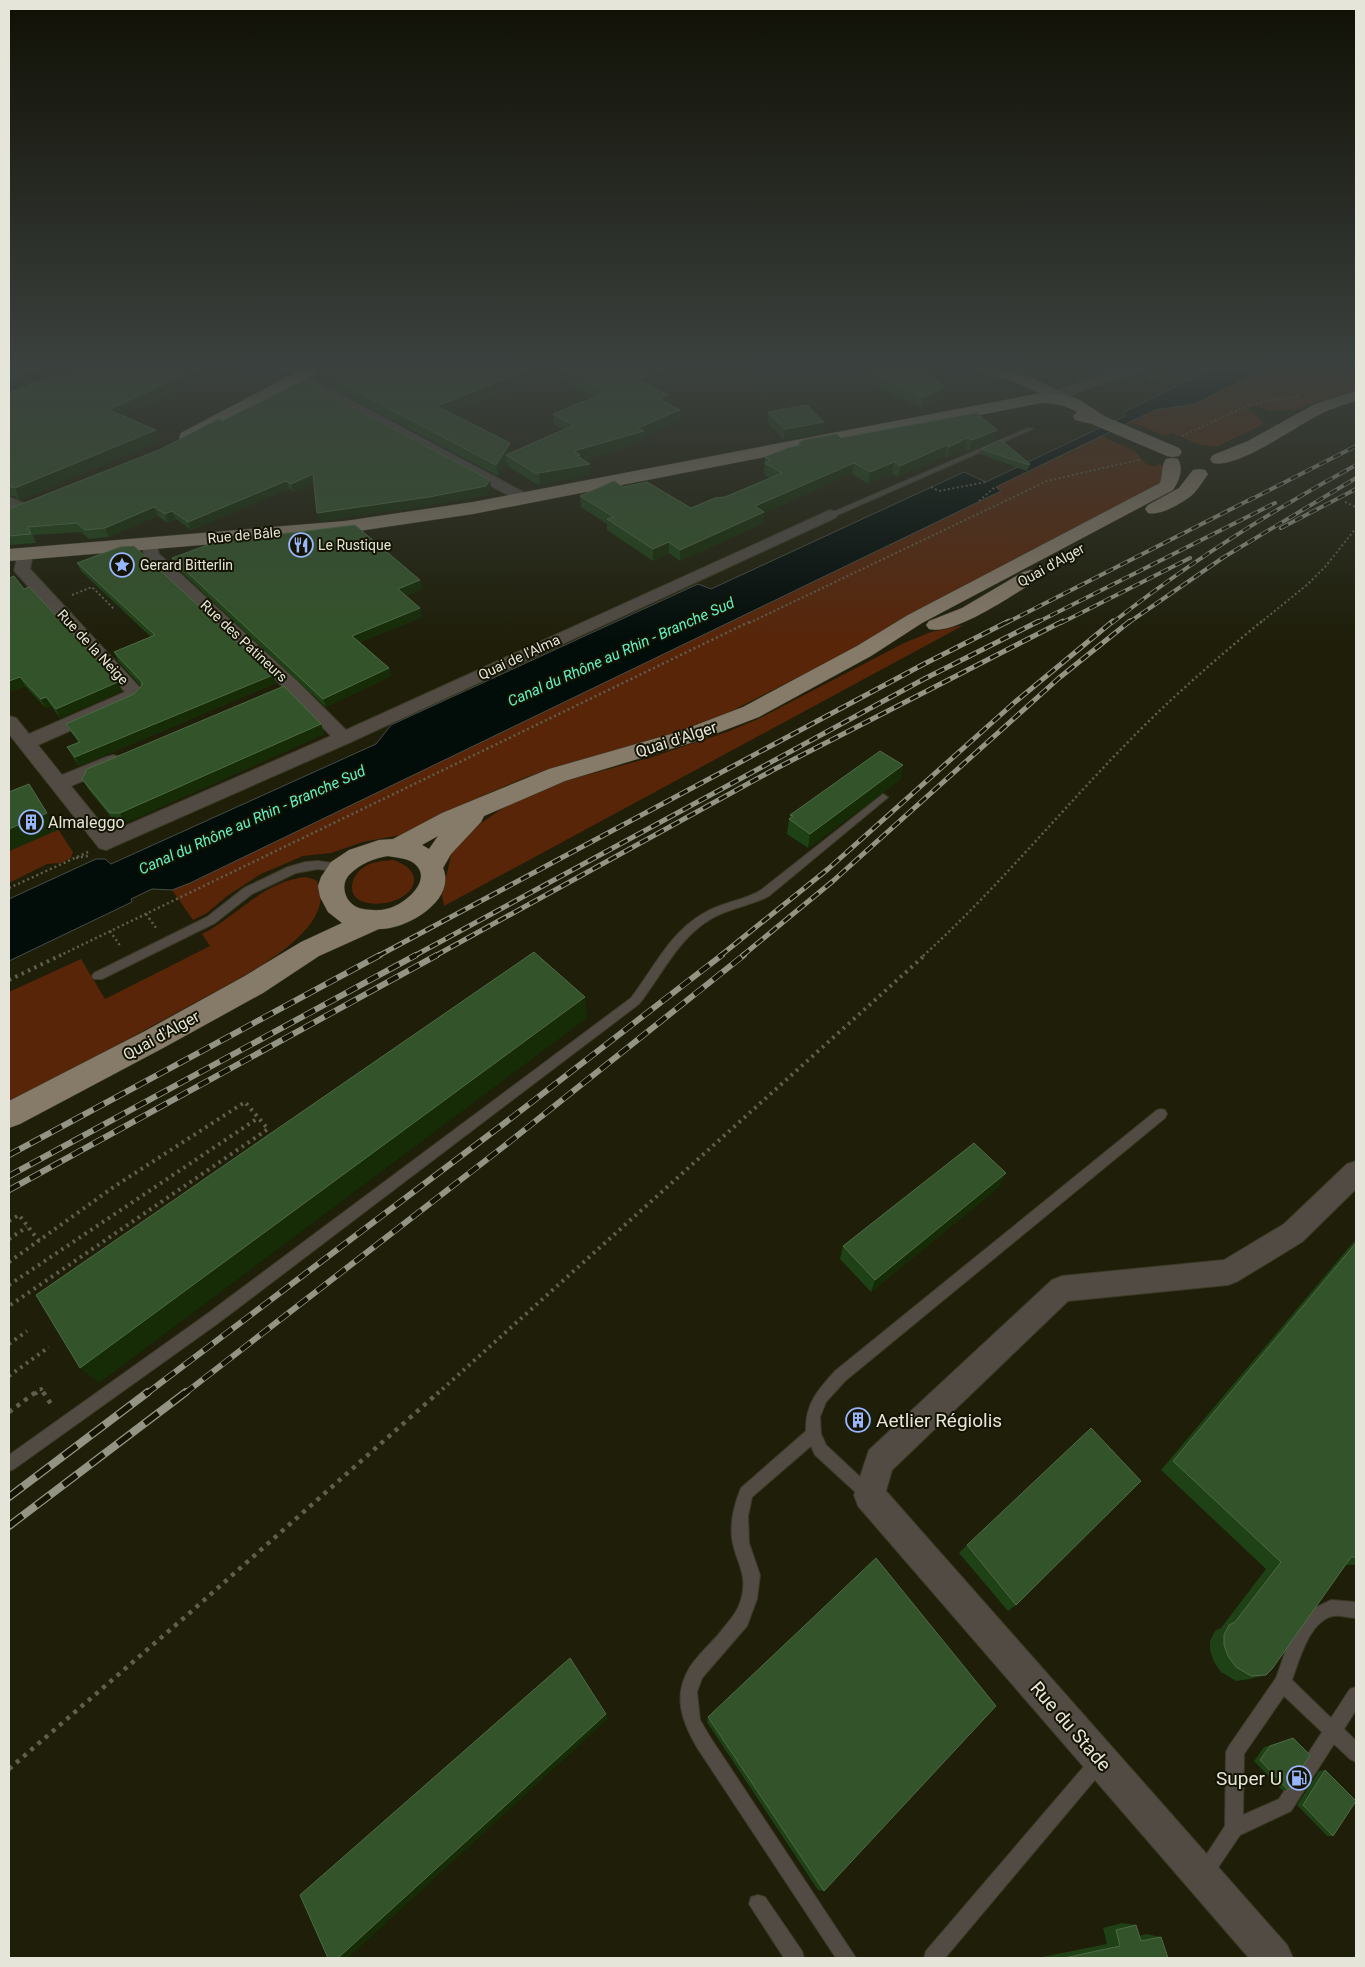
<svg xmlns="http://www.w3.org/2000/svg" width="1365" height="1967" viewBox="0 0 1365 1967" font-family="Roboto,sans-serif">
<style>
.green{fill:#582509}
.water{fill:#020c08;stroke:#464d47}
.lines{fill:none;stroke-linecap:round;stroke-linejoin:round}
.service-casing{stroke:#3a3a26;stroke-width:2}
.minor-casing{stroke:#3a3a26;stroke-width:2}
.tertiary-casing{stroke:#3a3a26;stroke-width:1}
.secondary-casing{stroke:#3a3a26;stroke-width:1}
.primary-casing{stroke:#3a3a26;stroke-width:1}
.path-far3{stroke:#5f5f4d;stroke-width:2;stroke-dasharray:2 2.5;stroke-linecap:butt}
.path-far2{stroke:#5f5f4d;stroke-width:2.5;stroke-dasharray:2 3;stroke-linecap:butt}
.path-far1{stroke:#5f5f4d;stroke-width:4;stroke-dasharray:2.5 4.5;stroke-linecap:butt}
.path{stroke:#5f5f4d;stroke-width:4.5;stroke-dasharray:4 5.5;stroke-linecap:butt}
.service{fill:#514b43;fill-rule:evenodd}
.minor{fill:#514b43;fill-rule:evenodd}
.tertiary{fill:#514b43;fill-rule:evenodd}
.secondary{fill:#6f6658;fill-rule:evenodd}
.primary{fill:#867a69;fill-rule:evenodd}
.rail-far3-casing{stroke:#939484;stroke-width:4}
.rail-far2-casing{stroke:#939484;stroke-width:5}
.rail-far1-casing{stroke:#939484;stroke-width:6}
.rail-casing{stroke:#939484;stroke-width:8}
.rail-far3{stroke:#151402;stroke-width:2.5;stroke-dasharray:8;stroke-linecap:butt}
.rail-far2{stroke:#151402;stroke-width:3;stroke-dasharray:9;stroke-linecap:butt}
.rail-far1{stroke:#151402;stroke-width:4.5;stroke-dasharray:12;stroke-linecap:butt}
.rail{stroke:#151402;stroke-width:5.5;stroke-dasharray:17;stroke-linecap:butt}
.wall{fill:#1e4115;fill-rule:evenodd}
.shaded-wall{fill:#152c07}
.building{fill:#33532a;stroke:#4f6a45}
.labels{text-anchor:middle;stroke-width:4;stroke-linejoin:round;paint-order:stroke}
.far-street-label{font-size:14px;fill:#e5e6d9;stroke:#151402}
.far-poi-label{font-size:14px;fill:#e5e6d9;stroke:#151402;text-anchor:start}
.far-water-label{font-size:15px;font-style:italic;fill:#62f2ca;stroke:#151402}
.street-label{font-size:16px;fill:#e5e6d9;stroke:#151402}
.poi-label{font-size:16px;fill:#e5e6d9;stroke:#151402;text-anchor:start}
.near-poi-label{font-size:19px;fill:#e5e6d9;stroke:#151402;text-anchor:start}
.near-street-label{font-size:19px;fill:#e5e6d9;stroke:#151402}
</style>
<rect width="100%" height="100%" fill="#1e1e09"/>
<path class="green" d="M1267,368H1356V391L1318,401L1295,410L1272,411L1253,406L1248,409L1263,422L1262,425L1216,447L1197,444L1172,433L1165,436L1131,422L1155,410L1195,404Z
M1101,436L1135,451L1146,464L1155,466L1160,464L1165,470L1160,483L881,635L716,719L683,731L553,768L524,778L473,800L406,834L363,842L331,853L303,856L261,874L227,896L207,913L193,920L172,890L1001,491L995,487Z
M964,625L444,906L442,895L452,851L468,832L509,804L565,781L649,758L727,732L758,719L904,643L931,632Z
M58,829L73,852L71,858L61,863L47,864L9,883V851Z
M394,860C439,877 400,912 364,902C345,897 351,875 364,867C373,861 383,861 394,860Z
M306,877L316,880C339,921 270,960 242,977L9,1104V992L81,959L105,999L210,946L202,934C238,916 263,881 306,877Z"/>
<path class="water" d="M1213,368H1267L1195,404L1155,410L996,487L1001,491L190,883L172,890L152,889L131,899L132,902L9,961V899L96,859H105L111,864L376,744L391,725L698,584L711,589L964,472L986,482L1125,416L1124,412Z"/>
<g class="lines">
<g class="service-casing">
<path id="service" d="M1028,428L1033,429L833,517L826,515Z
M883,794L888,797L886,799L769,896C751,906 729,908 711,919C678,938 662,975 639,1004L217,1324L14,1469L9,1471V1455L207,1314L631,998C654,968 670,932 704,913C722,902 743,901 761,890Z
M318,861L340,864L345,868L340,872L318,869L296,873L252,894L215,923L102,979H94L92,976L94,973L207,917L244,888L288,867L305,862Z
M1161,1109L1165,1110L1167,1114L1165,1118L845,1381L826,1402L820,1417L821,1434L826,1445L873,1489L876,1494L873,1499L868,1502L863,1499L815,1455L811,1446L752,1497L748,1516L749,1543L760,1575L757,1599L747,1626L702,1678L697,1692L700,1720L710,1737L856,1958H836L698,1749C682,1722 672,1696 690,1667C698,1655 709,1645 718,1635C727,1623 737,1614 741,1600C748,1575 738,1566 733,1544C729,1526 734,1505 741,1488L806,1431C805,1404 818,1390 835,1371L1157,1110Z
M1331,1600L1356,1602V1618C1349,1618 1340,1615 1333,1616C1309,1621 1299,1661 1292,1680L1331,1718L1350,1689L1356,1687V1710L1344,1729L1356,1741V1762L1350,1759L1334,1744L1291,1811L1240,1835L1211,1878L1205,1881L1199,1878L1196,1872L1199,1866L1225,1826L1226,1752L1229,1746L1276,1678L1292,1633L1307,1612ZM1284,1696L1322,1732L1279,1799L1243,1815L1244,1754Z
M1098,1754L1104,1757L1107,1763L1104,1769L945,1958H924L926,1951L1092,1757Z
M758,1895L765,1897L802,1951L804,1958H784L749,1904L751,1897Z"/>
</g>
<g class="minor-casing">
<path id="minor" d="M283,368L305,369L309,378L321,384L529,495L531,498L529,501H519L311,390L299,383L295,374L284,371Z
M9,497L26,504L29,507L26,510L21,512L9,507Z
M830,510L835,512L838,515L835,518L351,742L106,850L99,848L9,734V716L16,718L29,734L125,692L16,573L14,570L19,551H31L33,554L30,569L144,692L137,701L38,745L62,775L106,757L113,755L120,757L122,761L120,765L71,786L109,833L331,736L285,689L145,558L141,543L143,540H155L159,554L297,681L346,730Z
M1356,1161V1189L1302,1242L1238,1281L1228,1285L1068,1301L892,1470L886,1491L1287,1945L1293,1958H1249L858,1506L854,1495L869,1450L1052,1280L1062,1276L1224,1260L1284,1224L1347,1164Z"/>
</g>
<g class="tertiary-casing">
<path id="tertiary" d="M1119,368H1141L1139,371L1063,398H1051L1049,395L1051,392Z"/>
</g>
<g class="secondary-casing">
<path id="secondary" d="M975,368C1014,366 1042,383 1077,399L1079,402L1077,405H1065L1013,381L977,371Z"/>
</g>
<g class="primary-casing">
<path id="primary" d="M304,368H323L321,371L193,441H181L179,437L181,433Z
M1356,391V401C1343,405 1329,409 1317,416C1293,428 1237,469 1213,463L1210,459L1213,455L1248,441L1315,404Z
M1041,393L1063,394L1080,400L1104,416L1179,448L1182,452L1179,456L1173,457L1167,456L1092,424L1075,420L1073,416L1077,412C1065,405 1055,403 1041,403L473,514L345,533L9,561V549L345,521L473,502Z
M1172,458L1178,459C1184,469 1179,481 1173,490L922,623L871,656L759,717L694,742L565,781L484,816L481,822L451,854L443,868C457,901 405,930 379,929L319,956L263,993L165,1047L20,1124L9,1128V1101L145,1031L243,977L301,942L342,923L328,912L320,897L318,886L321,877L331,862L349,850L379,840L393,839L442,813L549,769L678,732L743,707L857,646L908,615L1160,483C1163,475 1161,466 1166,459ZM438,836L429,849L422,845ZM388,856C398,858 410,858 417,866C432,883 401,907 386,909C379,911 370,910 363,909C346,907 338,885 350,874C360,864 374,858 388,856Z
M1199,469L1205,470L1208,474C1203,481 1197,491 1191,496C1180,504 1160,516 1148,513L1145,509L1148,505L1179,488L1193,470Z
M1030,570L1037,572L1040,576L1037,580C1014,594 954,636 929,629L926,625L929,621L962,608L1023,572Z"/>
</g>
<path class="path-far3" d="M955,368L963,371
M1150,379L1175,368
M1182,436L1251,404L1298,396
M931,487L939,491L986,482
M979,501L995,487
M1345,502L1356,507
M72,595L92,587L115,610
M749,623L1047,481L1142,459
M1260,623L1308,584L1325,567L1356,528"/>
<path class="path-far2" d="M76,858L88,856
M9,888L88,852
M146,914L156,928
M110,931L121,947
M59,956L751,621
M923,956C997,889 1060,811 1130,740C1171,698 1216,659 1262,621"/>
<path class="path-far1" d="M9,980L61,955
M9,1221L19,1215L39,1241
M9,1239L27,1227
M9,1262L115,1186L245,1102L268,1129L9,1306
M9,1285L258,1118
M9,1344L27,1331
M9,1376L49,1347
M35,1394L41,1389L44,1394
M437,1394L925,955"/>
<path class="path" d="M43,1392L53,1407
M9,1412L36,1392
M9,1769L185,1617L439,1392"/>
<use href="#service" class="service"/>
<use href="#minor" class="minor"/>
<use href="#tertiary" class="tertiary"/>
<use href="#secondary" class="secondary"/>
<use href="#primary" class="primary"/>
<g class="rail-far3-casing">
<path id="rail-far3" d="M1248,501L1356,446
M1281,528L1356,489
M1006,623L1253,498
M1036,623L1275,503
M1061,623L1190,558
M1112,623C1188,563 1271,511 1356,465
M1128,623L1224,557L1356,478"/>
</g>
<g class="rail-far2-casing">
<path id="rail-far2" d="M378,956L922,665L1009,621
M414,956L924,679L1039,621
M435,956L773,770L1063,621
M720,956L828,869L1015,702L1113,621
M742,956L833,881L1059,678L1130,621"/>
</g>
<g class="rail-far1-casing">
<path id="rail-far1" d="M9,1155L380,955
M9,1176L416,955
M9,1190L437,955
M146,1394L506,1122L722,955
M184,1394L503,1147L744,955"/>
</g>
<g class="rail-casing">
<path id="rail" d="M9,1497L148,1392
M9,1526L186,1392"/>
</g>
<use href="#rail-far3" class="rail-far3"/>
<use href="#rail-far2" class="rail-far2"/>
<use href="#rail-far1" class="rail-far1"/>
<use href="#rail" class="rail"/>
</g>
<path class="wall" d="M323,368H692L650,386L669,395V404L680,420L644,437V442L583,460L590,475L540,484H536L508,466L507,461L498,476L320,382L318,371L323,369ZM548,373L595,397L553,414L554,424L564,430L511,452L449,412Z
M1011,368H1057L1036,378Z
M872,371L934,378L943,398L922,408L869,384Z
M190,384L123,416L156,430L160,441L20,500L16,498L15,496H9V393Z
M768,412L823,433L784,440L768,423Z
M222,421L490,480L491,488L487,495L431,505L320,521L314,483L294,492L289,489L191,530L176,519L168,523L158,516L109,537L89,539L81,532L33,535L36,543L9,545V509L159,450Z
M997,430L994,441L970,451L965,449L947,458L945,456L898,477L892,474L869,484L852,474L764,513V523L680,561L669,553L653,561L607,530V524L581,507L580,496L623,487L691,508L725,497L770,478L764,474L765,457L799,446V443L841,438Z
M981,449L1030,464L1028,469L1027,471L980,454Z
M172,558L420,580L422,589L405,596L420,608L422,617L360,642L389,668L391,676L326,707L175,566Z
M77,563L276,683L79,766L72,756L67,747L78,742L71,732L66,724L134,694L141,686L118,661L114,652L151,637L81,571Z
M9,578L24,589L122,691L60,718L51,706L46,708L25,686L12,691L9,687Z
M321,724L324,734L125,823L115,822L88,789L82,779Z
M900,780L808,848L787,834L789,819L790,818V815Z
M999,1187L871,1292L840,1259L843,1246Z
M1356,1239V1565H1346L1266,1675L1250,1679L1236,1681L1221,1672L1214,1662L1210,1650V1641L1215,1631L1221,1628L1266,1569L1161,1470Z
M967,1545L1016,1605L1008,1611L959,1553Z
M708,1717L824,1891L818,1890L707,1722Z
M1293,1738L1288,1790H1282L1254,1761L1264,1747L1288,1740Z
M1325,1770L1333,1836H1327L1297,1805L1319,1771Z
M1122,1923L1136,1925L1140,1936L1146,1934L1161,1937L1168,1958H1037L1107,1944L1103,1928Z"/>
<path class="shaded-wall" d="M40,368H71L9,392V380Z
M201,368H231L190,384L113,421L109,410L187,373Z
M533,368H547L548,373L438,417L437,406Z
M667,368H692L639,391L638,380Z
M1041,368H1057L1036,378L1038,369Z
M936,370L934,380L932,376Z
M945,387L943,398L922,408L924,397Z
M669,395V406L659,399Z
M680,410V420L644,437V442L581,460L590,464V475L540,484L539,473L574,451L638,428Z
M824,422L823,433L784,440L785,429Z
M156,430L160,441L20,500L15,488Z
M997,430L994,441L970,451L972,440Z
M967,438L965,449L947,458L949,447Z
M510,443L511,454L506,455L507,461L498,476L496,465Z
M947,445L945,456L898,477L900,466Z
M894,462L892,474L869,484L870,472Z
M854,463L852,474L764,513V523L680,561V550L755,506Z
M313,474L316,483L294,492L291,484Z
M490,480L491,488L487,495L431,505L320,521L317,513Z
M286,481L289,489L191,530L188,522Z
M154,507L158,516L109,537L105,528Z
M172,511L176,519L168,523L165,514Z
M669,542V553L653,561V549Z
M420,580L422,589L400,598L398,589Z
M420,608L422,617L355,644L352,636Z
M389,668L391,676L326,707L323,699Z
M273,675L276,683L79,766L75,757Z
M20,677L25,686L12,691L9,685V681Z
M118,682L122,691L60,718L56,709Z
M46,697L51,706L46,708L41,699Z
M321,724L324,734L125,823L120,813Z
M903,765L900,780L808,848L810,834Z
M47,813L58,830L9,851V829Z
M585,997L587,1018L99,1383L80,1368Z
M1006,1173L999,1187L871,1292L875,1280Z
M606,1714L608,1719L348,1958H338Z"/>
<path class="building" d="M9,368H40L9,380Z
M74,368H201L187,373L109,410L156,430L15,488L11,487L12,486L9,485V393Z
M324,368H533L437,406L510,443L496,465L318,371Z
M558,368H667L638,380L669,395L659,399L680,410L638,428L644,431L574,451L580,455L577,456L590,464L539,473H535L506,455L574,425L553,414L606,392Z
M879,368H931L936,370L932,376L945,387L924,397L871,373L874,372L872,371Z
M303,381L490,480L486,486L429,497L317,513L313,474L291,484L286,481L188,522L172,511L165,514L154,507L105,528L85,530L77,523L28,527L31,534L9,536V509L159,450L219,419L222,421Z
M807,405L824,422L785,429L768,412Z
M977,413L997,430L972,440L967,438L949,447L947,445L900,466L894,462L870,472L854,463L755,506L764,512L680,550L669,542L653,549L607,519L614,517L580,496L614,481L623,487L647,482L691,508L715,498L725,497L782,473L765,463L770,460L765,457L788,448L801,445L799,443L804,440L837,434L841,438Z
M1001,440L1030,464L1029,465L981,449Z
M355,525L420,580L398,589L420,608L352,636L389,668L323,699L172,558L224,539L298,532Z
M134,546L273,675L75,757L67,747L80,742L66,724L134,694L142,685V682L114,652L155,635L77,563L120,547Z
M14,576L24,589L29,587L118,682L56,709L46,697L41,699L20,677L9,681V578Z
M284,686L321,724L120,813H110L82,779L86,772L85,770Z
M880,751L903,765L810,834L789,819L793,816L790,815Z
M29,784L47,813L9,829V792Z
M534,952L585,997L80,1368L36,1295Z
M974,1143L1006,1173L875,1280L843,1246Z
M1356,1243V1557H1351L1272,1669L1266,1675L1251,1676L1236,1667L1228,1656L1224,1645V1635L1229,1625L1235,1622L1281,1562L1173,1461Z
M1091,1428L1141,1481L1016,1605L967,1545Z
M876,1558L996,1706L824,1891L708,1717Z
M570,1658L606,1714L338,1958H328L300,1895Z
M1293,1738L1310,1755L1288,1790L1260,1760L1270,1746Z
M1325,1770L1356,1801L1333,1836L1303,1805Z
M1136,1925L1141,1941L1161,1937L1168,1958H1064L1120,1946L1116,1930Z"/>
<linearGradient id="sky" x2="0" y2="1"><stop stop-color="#101005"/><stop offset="0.57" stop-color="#3b413e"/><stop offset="1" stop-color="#3b413e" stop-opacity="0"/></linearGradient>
<rect width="1365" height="643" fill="url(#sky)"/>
<defs>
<g id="restaurant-ring" transform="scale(1.25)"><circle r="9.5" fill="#151402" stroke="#97b6fd" stroke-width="1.5"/><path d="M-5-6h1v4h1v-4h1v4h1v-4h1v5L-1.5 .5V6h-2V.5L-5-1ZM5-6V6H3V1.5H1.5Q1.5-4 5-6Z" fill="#97b6fd"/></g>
<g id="sight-ring" transform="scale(1.25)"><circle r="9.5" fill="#151402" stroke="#97b6fd" stroke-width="1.5"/><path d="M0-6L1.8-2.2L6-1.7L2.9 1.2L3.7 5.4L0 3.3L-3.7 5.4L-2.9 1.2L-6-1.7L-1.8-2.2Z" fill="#97b6fd"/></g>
<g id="building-ring" transform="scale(1.25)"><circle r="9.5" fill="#151402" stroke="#97b6fd" stroke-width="1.5"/><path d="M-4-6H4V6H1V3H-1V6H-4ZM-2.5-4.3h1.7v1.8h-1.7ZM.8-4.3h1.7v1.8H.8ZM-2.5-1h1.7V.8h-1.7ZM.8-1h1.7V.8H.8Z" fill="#97b6fd"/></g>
<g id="fuel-ring" transform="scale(1.25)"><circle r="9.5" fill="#151402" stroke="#97b6fd" stroke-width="1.5"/><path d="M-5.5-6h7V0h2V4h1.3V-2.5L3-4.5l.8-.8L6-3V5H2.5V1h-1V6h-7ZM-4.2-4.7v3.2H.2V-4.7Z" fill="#97b6fd"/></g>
</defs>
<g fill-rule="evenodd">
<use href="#restaurant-ring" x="301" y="545"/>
<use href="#sight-ring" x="122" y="565"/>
<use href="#building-ring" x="31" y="822"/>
<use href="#building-ring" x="858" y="1420"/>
<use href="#fuel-ring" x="1299" y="1778"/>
</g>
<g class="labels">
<g class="far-street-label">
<text transform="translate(244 535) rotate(-5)" y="5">Rue de Bâle</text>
<text transform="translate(1051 565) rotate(-29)" y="5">Quai d'Alger</text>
<text transform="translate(244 641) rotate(43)" y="5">Rue des Patineurs</text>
<text transform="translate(93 647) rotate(47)" y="5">Rue de la Neige</text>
<text transform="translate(519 657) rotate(-25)" y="5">Quai de l'Alma</text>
</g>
<g class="far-poi-label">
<text x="318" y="550">Le Rustique</text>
<text x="140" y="570">Gerard Bitterlin</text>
</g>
<g class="far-water-label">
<text transform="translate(621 652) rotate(-24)" y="5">Canal du Rhône au Rhin - Branche Sud</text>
<text transform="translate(252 820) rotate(-24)" y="5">Canal du Rhône au Rhin - Branche Sud</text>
</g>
<g class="street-label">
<text transform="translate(676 739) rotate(-18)" y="6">Quai d'Alger</text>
<text transform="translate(161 1035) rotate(-29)" y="6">Quai d'Alger</text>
</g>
<g class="poi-label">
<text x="48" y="828">Almaleggo</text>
</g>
<g class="near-poi-label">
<text x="876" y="1427">Aetlier Régiolis</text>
<text x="1282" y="1785" text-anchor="end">Super U</text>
</g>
<g class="near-street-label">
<text transform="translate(1071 1726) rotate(49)" y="7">Rue du Stade</text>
</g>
</g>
<rect width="1365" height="1967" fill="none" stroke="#e5e6d9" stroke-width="20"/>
</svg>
